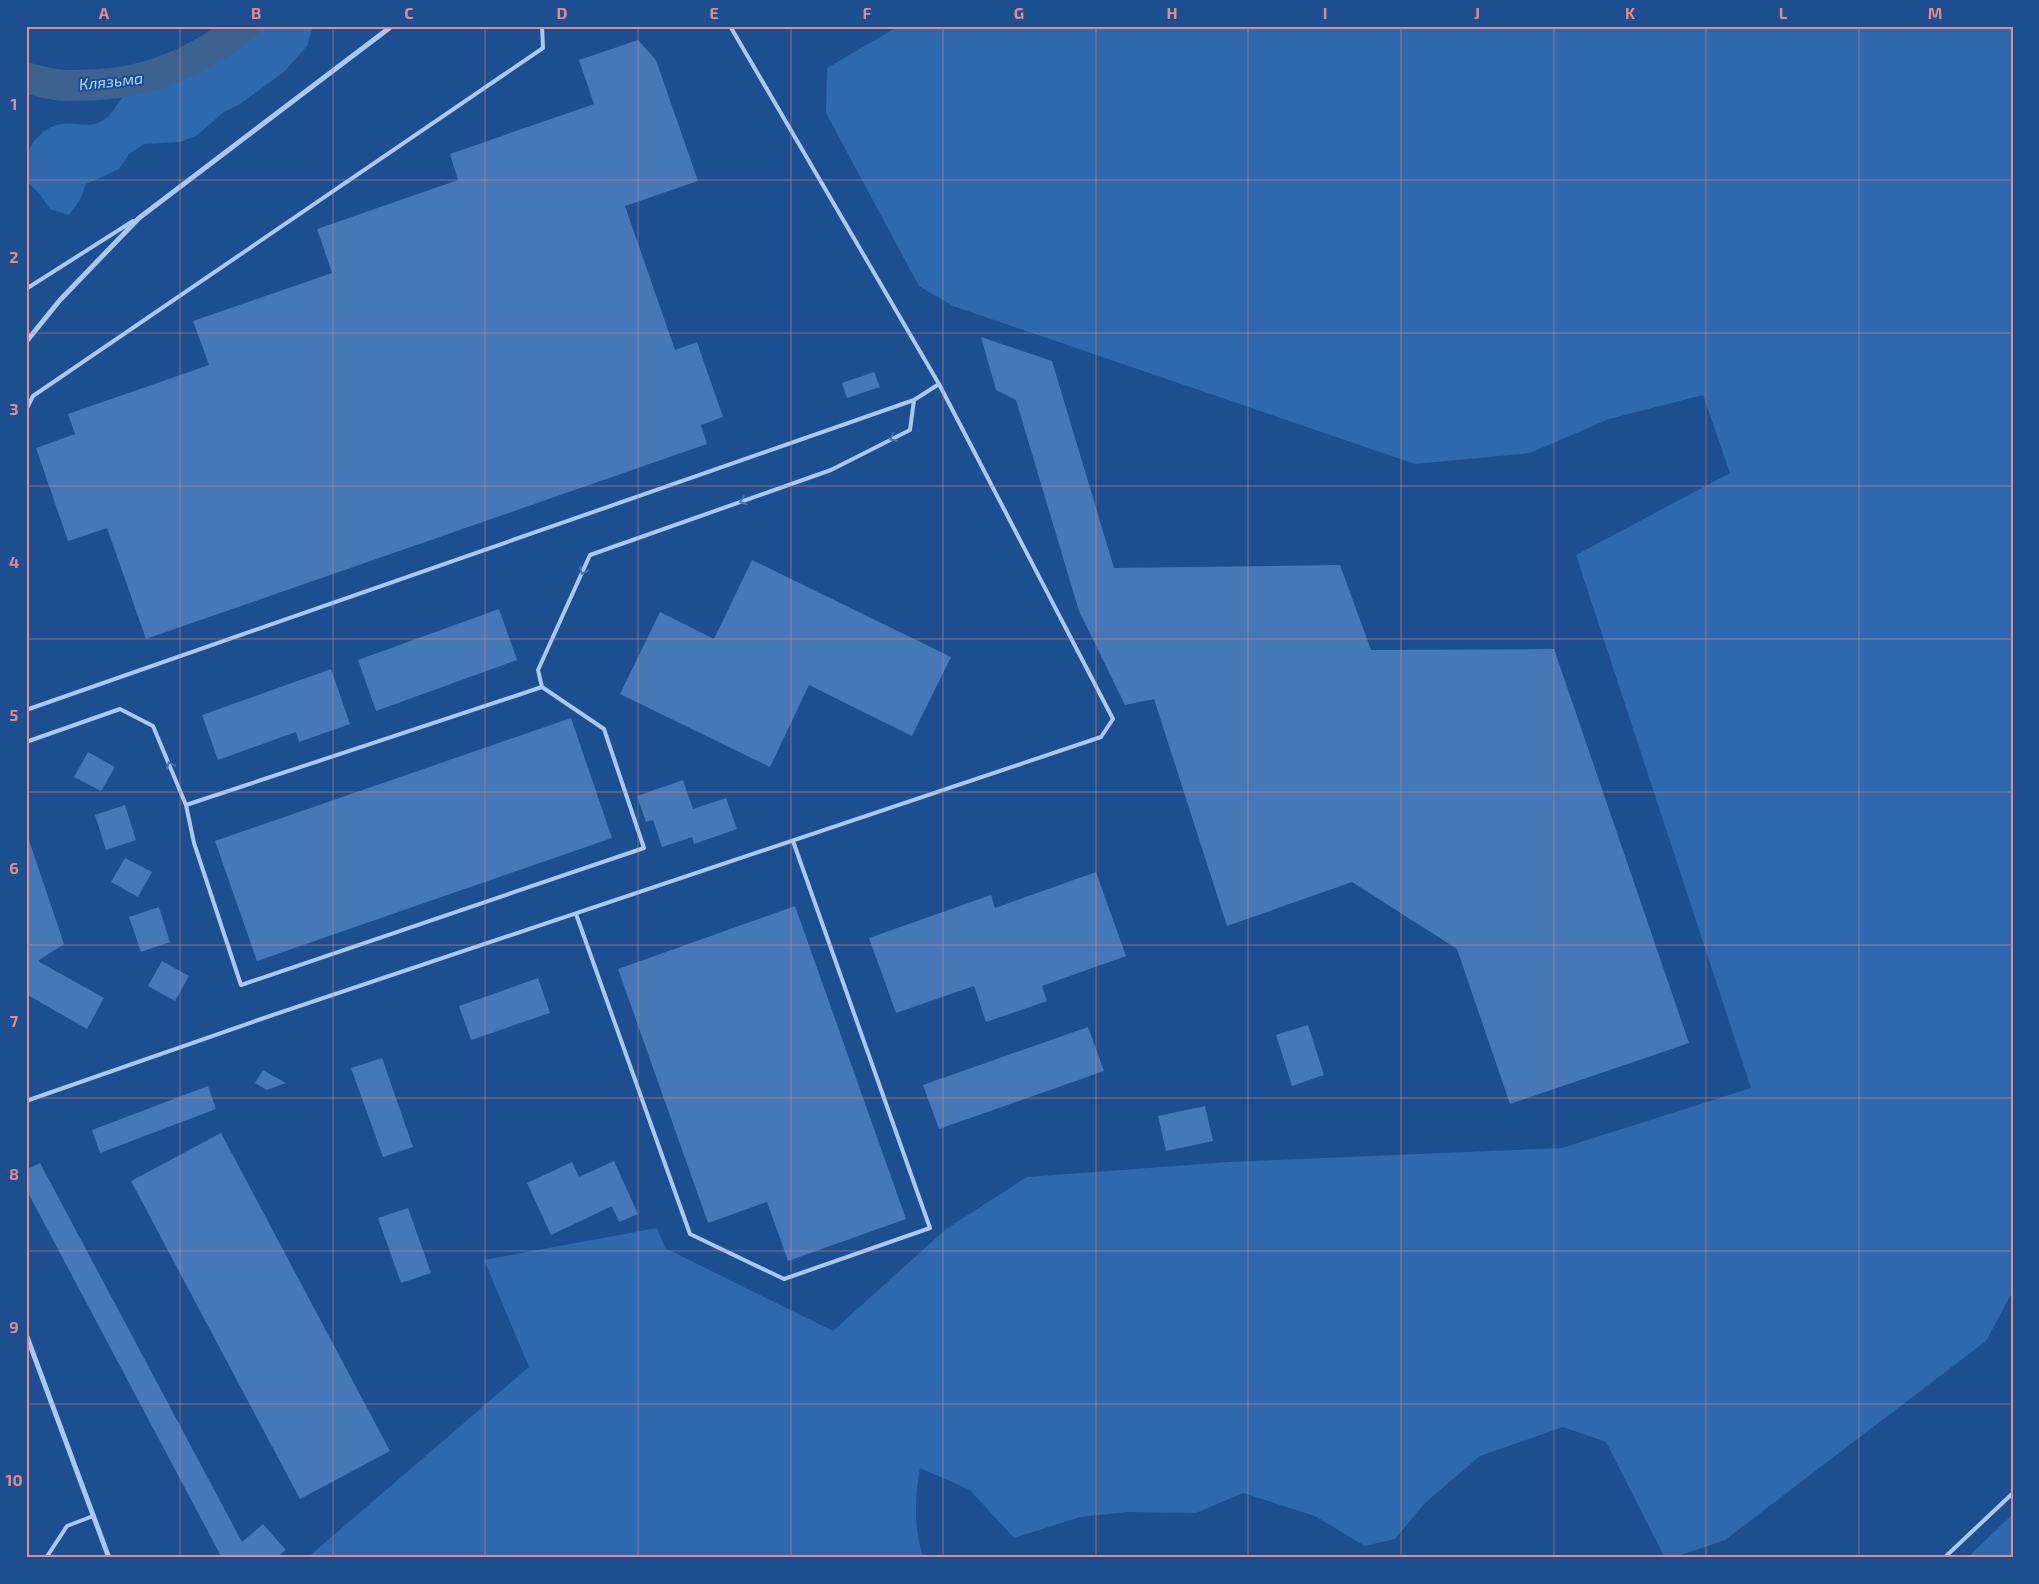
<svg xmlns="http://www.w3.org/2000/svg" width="2039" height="1584" viewBox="0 0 2039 1584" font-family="'Exo 2',sans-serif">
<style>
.green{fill:#2e69ad}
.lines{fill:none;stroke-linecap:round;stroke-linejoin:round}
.river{stroke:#3c6290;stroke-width:31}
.building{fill:#4478b7}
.service{stroke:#a9c9ee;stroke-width:4}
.minor{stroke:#a9c9ee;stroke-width:5}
.oneway{stroke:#4674ac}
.grid{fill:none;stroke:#e88989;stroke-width:1;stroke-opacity:0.55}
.labels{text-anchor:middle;stroke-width:4;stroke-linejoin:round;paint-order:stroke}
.water-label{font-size:16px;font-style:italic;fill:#b5d3f5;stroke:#1b4f8f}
.neatline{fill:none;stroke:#e88989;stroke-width:2}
.grid-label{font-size:16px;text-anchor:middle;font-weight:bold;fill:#e88989}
</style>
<rect width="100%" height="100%" fill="#1b4f8f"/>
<path class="green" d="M255,26H313L307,46L284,72L240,104L224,112L196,136L179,142L144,144L129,154L119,169L86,184L80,200L69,215L50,209L39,193L26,181C26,162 24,151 39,136C65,110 86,135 105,119C115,112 119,97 130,91C142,84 158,82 170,78C187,71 204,64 218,54C231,46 242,35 255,26Z
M899,26H2013V1291L1986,1341L1725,1540L1672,1558H1665L1606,1442L1563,1427L1480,1456L1425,1503L1395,1539L1365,1546L1315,1516L1243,1493L1196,1513L1127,1512L1080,1517L1014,1538L970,1490L920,1468C915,1495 913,1532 924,1558H307L529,1367L484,1260L657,1228L665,1248L833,1331L946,1229L1027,1177L1229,1162L1562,1148L1751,1088L1576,555L1730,473L1703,395L1609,419L1530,453L1415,464L953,306L919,286L826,113L827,68Z
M2013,1514V1558H1967Z"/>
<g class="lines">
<path class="river" d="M26,78C37,80 49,84 60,85C69,86 79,85 87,85C148,84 196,62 244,26"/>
</g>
<path class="building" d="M638,40L656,60L698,181L625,206L675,350L697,342L723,417L701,425L707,444L146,639L107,528L68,541L36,448L75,434L68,414L209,365L193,321L332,273L317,229L458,180L450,154L594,104L579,60Z
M981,337L1052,361L1114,568L1340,565L1371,650L1554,649L1689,1043L1510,1104L1457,949L1352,882L1227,926L1154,699L1125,705L1079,611L1016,400L996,390Z
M874,372L880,387L847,398L842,383Z
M752,560L951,657L912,736L809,685L770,767L620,694L660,612L714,639Z
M499,609L517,660L376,711L358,660Z
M331,669L350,724L299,742L296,732L218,760L202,715Z
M571,718L612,838L257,961L215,841Z
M88,752L115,767L101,791L74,777Z
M683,780L693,809L726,798L737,829L694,844L692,837L662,847L653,820L646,822L637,796Z
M125,805L136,840L106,850L95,815Z
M26,840H29L64,944L38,961L104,998L87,1029L26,994Z
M125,858L152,872L138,897L111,882Z
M1096,872L1126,956L1042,986L1047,1001L986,1022L974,986L896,1013L869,938L991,895L995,908Z
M795,906L906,1219L788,1261L767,1202L708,1223L618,969Z
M159,907L170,942L141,952L129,917Z
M162,961L189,976L175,1001L148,986Z
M538,978L550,1013L471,1040L459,1006Z
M1308,1025L1324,1075L1292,1086L1276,1035Z
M1088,1027L1104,1071L939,1129L923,1085Z
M382,1058L413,1147L383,1157L351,1068Z
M263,1070L286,1083L267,1090L255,1083Z
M208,1086L216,1109L100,1153L92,1130Z
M1205,1106L1213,1141L1166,1151L1158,1116Z
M221,1133L390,1451L300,1499L131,1181Z
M614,1161L638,1214L619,1222L612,1206L551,1235L527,1183L572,1162L579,1177Z
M40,1163L242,1542L263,1524L286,1550L276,1558H222L26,1189V1170Z
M408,1208L431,1273L401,1283L378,1218Z"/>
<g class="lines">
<path class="service" d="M26,289L133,221
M26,410L33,396L543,48L542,26
M26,710L914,400L939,384L730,26
M26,742L120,709L153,726L186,805L194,843L241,985L644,848L604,729L542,687L538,670L590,555L831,470L910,430L914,400
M186,805L542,687
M576,914L690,1234L784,1279L930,1228L793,841
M26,1101L264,1018L1101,737L1113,719L939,384
M46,1558L67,1526L93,1516
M1944,1558L2013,1493"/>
<path class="minor" d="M26,342L60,300L139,218L392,26
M26,1334L109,1558"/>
</g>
<defs><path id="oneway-chevron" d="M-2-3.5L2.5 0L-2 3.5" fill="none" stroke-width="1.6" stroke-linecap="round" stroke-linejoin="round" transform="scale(1.25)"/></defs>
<g class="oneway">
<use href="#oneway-chevron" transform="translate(893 438) rotate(153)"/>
<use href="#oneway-chevron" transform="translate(743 501) rotate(161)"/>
<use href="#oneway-chevron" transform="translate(583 571) rotate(114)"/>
<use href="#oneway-chevron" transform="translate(170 765) rotate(-112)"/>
</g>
<path class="grid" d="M180,26V1558M333,26V1558M485,26V1558M638,26V1558M791,26V1558M943,26V1558M1096,26V1558M1248,26V1558M1401,26V1558M1554,26V1558M1706,26V1558M1859,26V1558M26,180H2013M26,333H2013M26,486H2013M26,639H2013M26,792H2013M26,945H2013M26,1098H2013M26,1251H2013M26,1404H2013"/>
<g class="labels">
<g class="water-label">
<text transform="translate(111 81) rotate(-6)" y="6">Клязьма</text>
</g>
</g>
<rect width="2039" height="1584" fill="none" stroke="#1b4f8f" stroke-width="55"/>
<rect x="28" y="28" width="1984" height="1528" class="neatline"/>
<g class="grid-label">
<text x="104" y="19">A</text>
<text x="256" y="19">B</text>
<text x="409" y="19">C</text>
<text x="562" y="19">D</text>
<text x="714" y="19">E</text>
<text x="867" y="19">F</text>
<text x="1019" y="19">G</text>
<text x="1172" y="19">H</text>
<text x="1325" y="19">I</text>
<text x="1477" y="19">J</text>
<text x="1630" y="19">K</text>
<text x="1783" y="19">L</text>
<text x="1935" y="19">M</text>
<text x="14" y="110">1</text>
<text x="14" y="263">2</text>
<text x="14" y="415">3</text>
<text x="14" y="568">4</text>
<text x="14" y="721">5</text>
<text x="14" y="874">6</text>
<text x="14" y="1027">7</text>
<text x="14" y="1180">8</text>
<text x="14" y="1333">9</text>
<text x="14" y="1486">10</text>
</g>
</svg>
